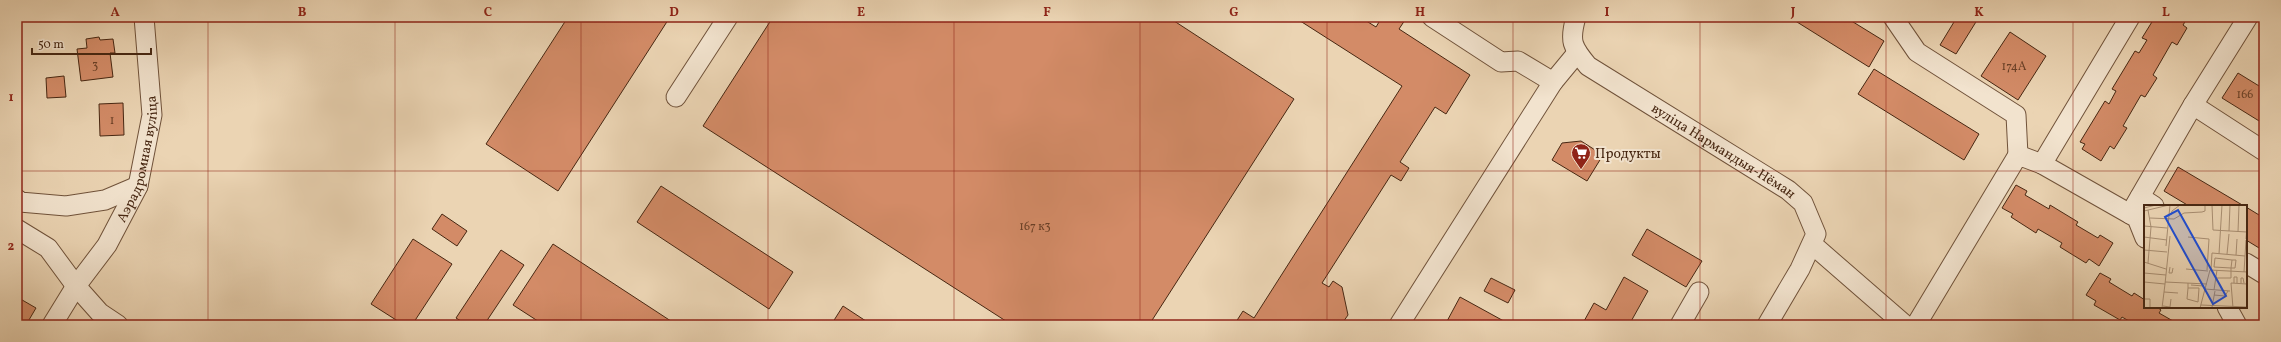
<svg xmlns="http://www.w3.org/2000/svg" width="2281" height="342" viewBox="0 0 2281 342" font-family="Vollkorn,serif">
<style>
.building{fill:#d38b67;stroke:#472712}
.lines{fill:none;stroke-linecap:round;stroke-linejoin:round}
.minor-casing{stroke:#70523a;stroke-width:21}
.minor{stroke:#f2e3ce;stroke-width:19}
.grid{fill:none;stroke:#8f2418;stroke-width:1;stroke-opacity:0.55}
.labels{text-anchor:middle;stroke-width:4;stroke-linejoin:round;paint-order:stroke}
.number-label{font-size:12px;fill:#6a4027}
.street-label{font-size:14px;fill:#472712;stroke:#f2e3ce}
.poi-label{font-size:14px;fill:#472712;stroke:#f2e3ce;text-anchor:start}
.inset-road{fill:none;stroke:#a98f73;stroke-width:1}
.view{fill:#1d4ed8;fill-opacity:0.15;stroke:#1d4ed8;stroke-width:2}
.inset-edge{fill:none;stroke:#472712;stroke-width:2}
.neatline{fill:none;stroke:#8f2418;stroke-width:1.5}
.grid-label{font-size:13px;text-anchor:middle;font-weight:bold;fill:#8f2418}
</style>
<rect width="100%" height="100%" fill="#ebd4b3"/>
<filter id="stains"><feTurbulence type="fractalNoise" baseFrequency=".005" numOctaves="4"/><feColorMatrix values="0 0 0 0 .2 0 0 0 0 .09 0 0 0 0 .02 0 0 0 .5 -.17"/></filter>
<radialGradient id="worn" r=".72"><stop offset=".6" stop-color="#630" stop-opacity="0"/><stop offset="1" stop-color="#630" stop-opacity=".3"/></radialGradient>
<path class="building" d="M568,17H670L558,191L486,144Z
M773,17H1168L1294,99L1149,325H1012L703,126Z
M1294,17H1360L1376,27L1382,17H1407L1399,29L1470,75L1446,114L1435,107L1400,162L1409,168L1401,181L1391,175L1322,283L1329,287L1333,281L1342,287L1348,315L1341,325H1234L1243,311L1254,318L1402,86Z
M1789,17H1845L1884,41L1869,67Z
M1957,17H1979L1956,54L1940,45Z
M2155,17H2188L2183,25L2187,28L2177,45L2172,42L2153,75L2157,78L2145,97L2141,95L2123,126L2127,128L2114,149L2110,146L2101,161L2082,149L2085,144L2080,142L2105,101L2109,104L2116,91L2112,89L2135,51L2139,53L2147,40L2142,38Z
M2010,32L2046,56L2018,100L1981,76Z
M99,37L100,40L113,39L115,53H110L113,77L81,81L77,49L87,48L86,39Z
M1874,69L1979,134L1964,160L1858,94Z
M2238,73L2264,89V124L2222,98Z
M64,76L66,97L47,98L46,78Z
M123,103L124,135L100,136L99,104Z
M1581,141L1603,155L1587,181L1552,160L1562,143Z
M2178,167L2244,206H2189L2164,191Z
M2016,185L2027,191L2025,195L2049,209L2050,205L2078,222L2076,225L2098,238L2100,235L2113,243L2099,266L2089,259L2086,263L2060,247L2062,243L2038,229L2036,233L2011,217L2013,214L2002,208Z
M661,186L793,272L769,309L637,222Z
M2246,207L2264,218V251L2246,240Z
M442,214L467,231L457,246L432,229Z
M1647,229L1702,261L1686,287L1632,255Z
M413,239L452,264L412,325H404L371,304Z
M553,244L677,325H544L513,305Z
M501,250L524,265L484,325H467L456,318Z
M2100,273L2111,279L2109,282L2132,296L2134,293L2145,300V307H2157L2161,310L2159,313L2180,325H2136L2122,317L2120,320L2094,305L2096,301L2086,295Z
M1624,277L1648,291L1629,325H1586L1583,323L1594,303L1606,310Z
M1491,278L1515,290L1508,303L1484,291Z
M17,297L36,308L26,325H17Z
M1460,297L1511,325H1450L1446,323Z
M843,306L872,325H831Z"/>
<g class="lines">
<g class="minor-casing">
<g id="minor">
<path d="M1432,17L1501,62L1518,61L1553,82"/>
<path id="s1" d="M1576,17C1569,41 1572,47 1588,66L1788,190L1803,203L1816,234L1800,269L1767,325"/>
<path d="M1893,17L1917,52L2016,115L2018,155"/>
<path d="M676,97L728,17"/>
<path d="M2193,105L2264,151"/>
<path d="M2042,164L2137,218L2145,238"/>
<path d="M2140,197L2154,206"/>
<path d="M17,199L20,202L66,206L105,200L138,186"/>
<path d="M2130,214L2193,105L2248,17"/>
<path d="M17,229L48,248L76,286L100,313L118,325"/>
<path d="M1813,245L1905,325"/>
<path d="M2246,263L2264,274"/>
<path d="M2227,307L2237,325"/>
<path id="s2" d="M52,325L76,286L107,245L138,186L152,115L144,17"/>
<path d="M1399,325L1553,82L1577,53"/>
<path d="M1680,325L1699,292"/>
<path d="M1916,325L2018,155L2042,164L2130,17"/>
</g>
</g>
<use href="#minor" class="minor"/>
</g>
<path class="grid" d="M208,17V325M395,17V325M581,17V325M768,17V325M954,17V325M1140,17V325M1327,17V325M1513,17V325M1700,17V325M1886,17V325M2073,17V325M17,171H2264"/>
<defs>
<g id="supermarket-pin" transform="scale(1)"><path d="M0 17L-7.5 6A9.5 9.5 0 1 1 7.5 6Z" fill="#8f2418" stroke="#f2e3ce"/><path d="M-6-5.5h2.5l.6 2H6L4.5 2H-2.5L-4.4-4H-6ZM-1.5 3.2a1.3 1.3 0 1 0 .1 0ZM3 3.2a1.3 1.3 0 1 0 .1 0Z" fill="#fff"/></g>
</defs>
<g fill-rule="evenodd">
<use href="#supermarket-pin" x="1581" y="153"/>
</g>
<g class="labels">
<g class="number-label">
<text x="95" y="69">3</text>
<text x="2014" y="70">174А</text>
<text x="2245" y="98">166</text>
<text x="112" y="124">1</text>
<text x="1035" y="230">167 к3</text>
</g>
<g class="street-label">
<text dy="5" stroke="none"><textPath href="#s1" startOffset="214">вуліца Нармандыя-Нёман</textPath></text>
<text dy="5" stroke="none"><textPath href="#s2" startOffset="190">Аэрадромная вуліца</textPath></text>
</g>
<g class="poi-label">
<text x="1595" y="158">Продукты</text>
</g>
</g>
<g transform="translate(2144 205)">
<rect width="103" height="103" fill="#ebd4b3"/>
<path class="inset-road" d="M68,0L69,25L103,27M0,3L12,0M4,5L7,22L4,58M0,6L25,0M27,10L28,6L36,0M6,13L30,14L40,8L58,7L61,6V0M0,21L23,23M85,26L86,0M94,27L95,0M0,32L23,35M44,32L65,34L63,65M102,34L103,20M22,41L26,0M0,45L23,47M75,49L78,0M83,49L85,29M92,50L93,34M0,57L22,64M26,62L25,68H28L29,63M42,64L64,66M67,65L68,48L101,51M100,67L102,35M0,68L22,70M73,73H87V63L88,55L71,53L70,62L87,63H91L92,55H88M0,77L21,79L18,103M21,77L63,79M90,78V72H93V78M97,78V73H99L100,78M21,79L26,31M47,80L60,81M44,83L43,94L54,97L55,83H44V78M61,84L86,86M70,85L73,65M20,87L34,88M70,90L81,91L84,86M0,94H6V103M57,100L103,102M19,101L26,102L27,94M68,102L71,86M56,103L66,65L103,67M89,103L87,78L103,79"/>
<path class="view" d="M34,5L82,91L69,99L21,12Z"/>
<rect width="103" height="103" class="inset-edge"/>
</g>
<rect width="2281" height="342" fill="none" stroke="#ebd4b3" stroke-width="44"/>
<path d="M32 48v6h119v-6" fill="none" stroke="#472712" stroke-width="2"/>
<text x="38" y="48" font-size="12" fill="#472712" stroke="#f2e3ce" stroke-width="3" paint-order="stroke">50 m</text>
<rect x="22" y="22" width="2237" height="298" class="neatline"/>
<g class="grid-label">
<text x="115" y="16">A</text>
<text x="302" y="16">B</text>
<text x="488" y="16">C</text>
<text x="674" y="16">D</text>
<text x="861" y="16">E</text>
<text x="1047" y="16">F</text>
<text x="1234" y="16">G</text>
<text x="1420" y="16">H</text>
<text x="1607" y="16">I</text>
<text x="1793" y="16">J</text>
<text x="1979" y="16">K</text>
<text x="2166" y="16">L</text>
<text x="11" y="101">1</text>
<text x="11" y="250">2</text>
</g>
<rect width="100%" height="100%" filter="url(#stains)"/>
<rect width="100%" height="100%" fill="url(#worn)"/>
</svg>
